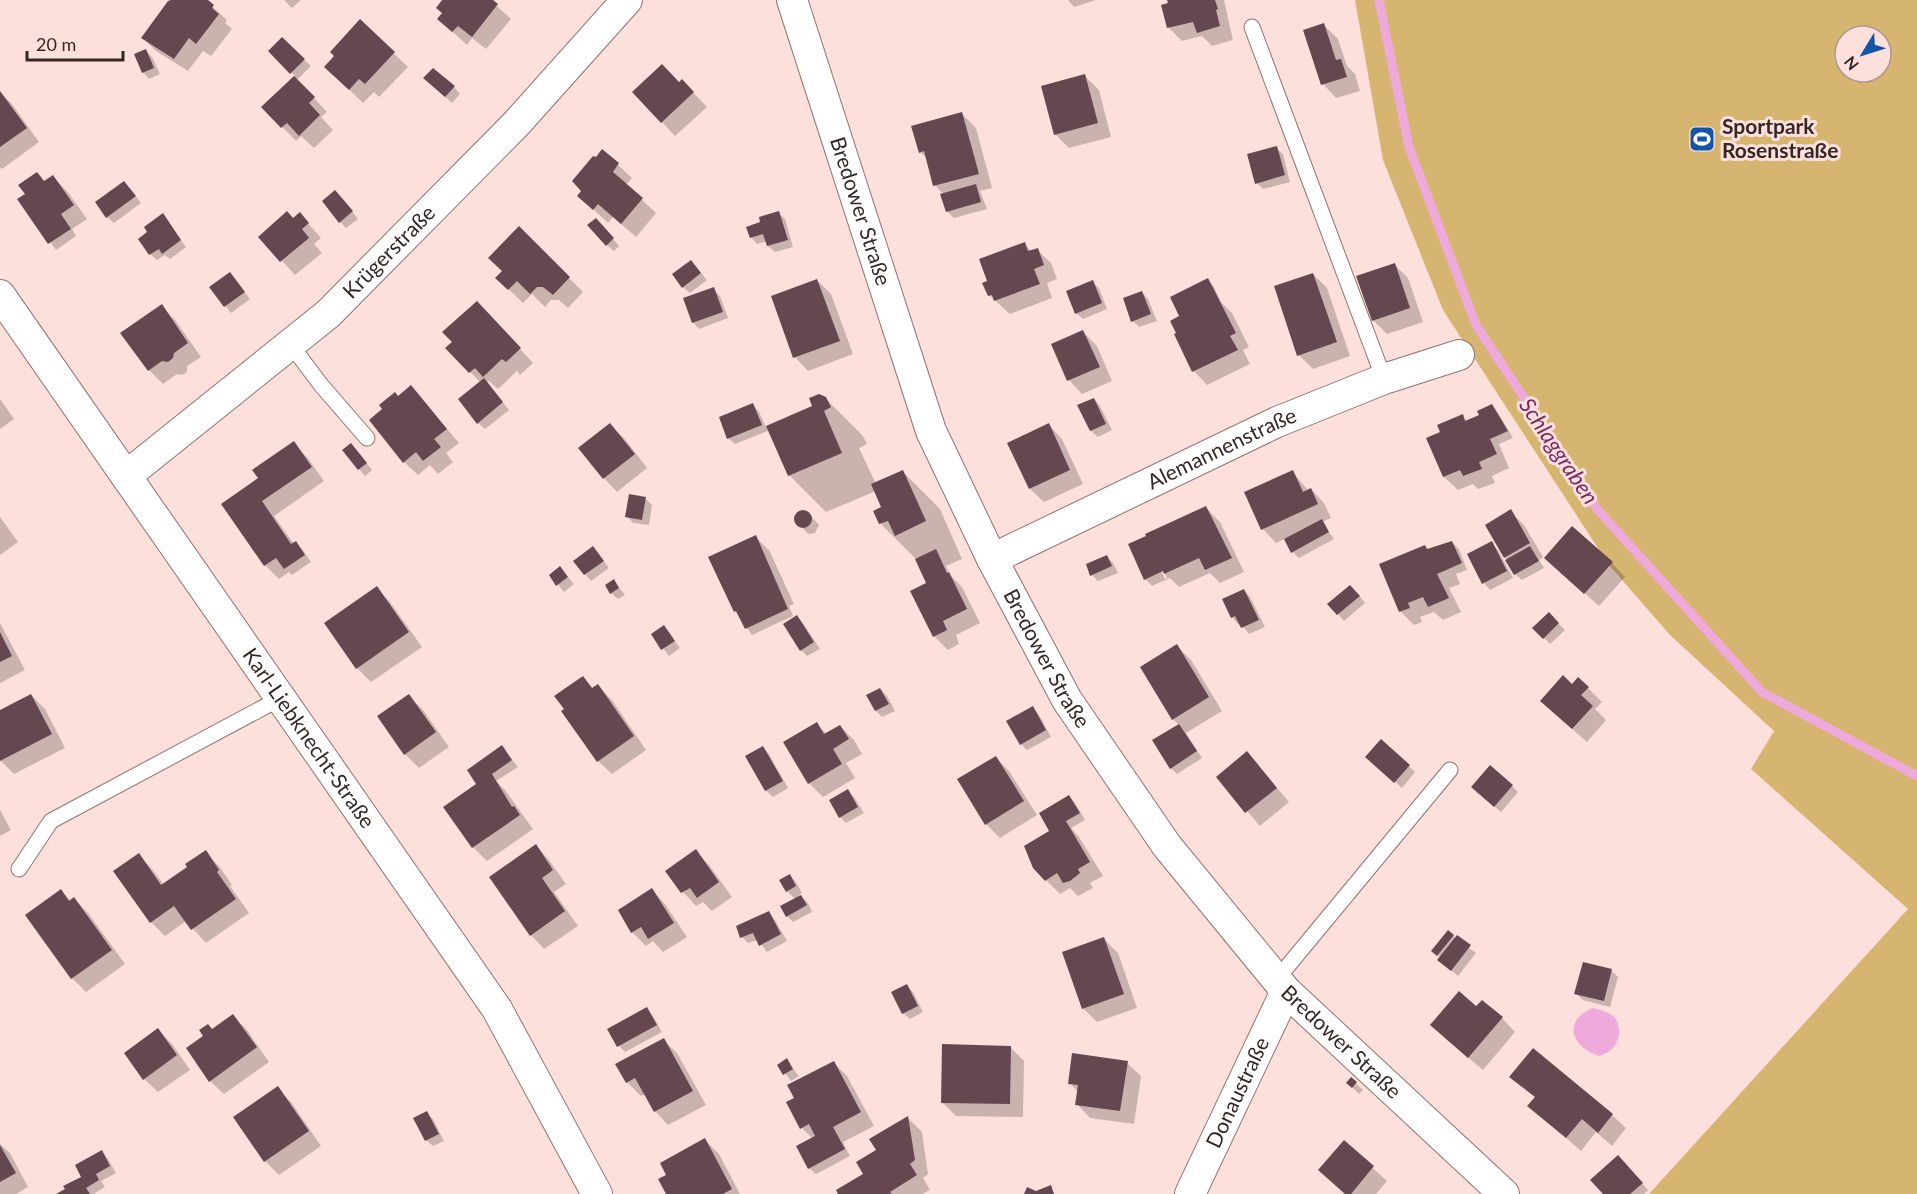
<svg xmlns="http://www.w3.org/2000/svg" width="1917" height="1194" viewBox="0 0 1917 1194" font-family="Lato,sans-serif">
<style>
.green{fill:#d6b570;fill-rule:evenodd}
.water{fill:#edaadb}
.shadow{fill:#0003;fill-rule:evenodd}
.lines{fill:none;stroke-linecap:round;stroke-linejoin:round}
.stream{stroke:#edaadb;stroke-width:9}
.building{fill:#65484f}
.lane-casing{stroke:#91726c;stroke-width:17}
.street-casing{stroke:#91726c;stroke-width:32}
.lane{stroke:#fff;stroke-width:15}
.street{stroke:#fff;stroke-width:30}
.labels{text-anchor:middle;stroke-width:6;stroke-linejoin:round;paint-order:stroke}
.poi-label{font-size:21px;font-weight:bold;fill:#342725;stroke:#fde0db;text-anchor:start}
.street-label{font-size:21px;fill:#342725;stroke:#fde0db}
.water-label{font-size:22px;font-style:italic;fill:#762a66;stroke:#fde0db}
</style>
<rect width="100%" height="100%" fill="#fde0db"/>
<path class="green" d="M1355,0H1917V1194H1649L1908,909L1751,769L1774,731L1670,635L1609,565L1443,310L1383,160ZM1845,36H1881V72H1845Z"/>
<path class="water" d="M1593,1008C1601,1010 1610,1012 1615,1018C1621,1027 1620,1042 1612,1049C1609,1052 1603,1054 1600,1056C1571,1048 1562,1020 1593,1008Z"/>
<path class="shadow" d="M173,0H205L227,20L225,23L232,29L211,56L203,51L188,71L156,51L143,38Z
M284,0H301L292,8Z
M444,0H490L511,19L486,49L472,38L467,45L439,19L443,13Z
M1068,0H1096L1074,7Z
M1169,0H1224L1233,40L1212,46L1202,36L1182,41L1168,27Z
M360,21L408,67L379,97L374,92L363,103L326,67Z
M1324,25L1338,39L1347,66L1355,74L1360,91L1336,98L1323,84Z
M282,39L311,66L297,80L327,112L321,117L333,130L314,148L301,136L296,141L263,107L295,76L270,51Z
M146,51L152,57L160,74L149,79L143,72Z
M1085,76L1099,90L1111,137L1069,148L1055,134Z
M682,81L707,107L675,136L634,92L680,84Z
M432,85L454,87L460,94L452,103Z
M0,92L12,104L39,142L2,169L0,167Z
M962,114L976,128L992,188L980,191L987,209L954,218L947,211L944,195L935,185L928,159L920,152Z
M1276,148L1283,154L1290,182L1263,189L1257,183Z
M618,165L632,178L626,185L656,213L636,237L613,217L608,223L579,196Z
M37,174L45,182L53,177L67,191L87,219L72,229L76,236L56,250L19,200L27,194Z
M130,189L141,203L114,223L107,217Z
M342,198L358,219L346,228L340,222Z
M779,213L785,219L793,247L775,252L768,246L767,241L757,244L751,237L762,223Z
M300,214L321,238L314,244L322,253L295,275L260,237L294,220Z
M163,215L186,247L170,259L165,255L157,260L150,254Z
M602,226L619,246L614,251L607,245Z
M519,228L583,292L568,308L559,300H551L545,307L532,294L523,303L497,278L503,271Z
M1024,244L1032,252L1037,250L1051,263L1057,279L1047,283L1052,298L1010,314L989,295V282Z
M1394,264L1408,278L1423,322L1387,334L1373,320Z
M697,268L707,280L690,293L683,287Z
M230,274L250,299L231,313L211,287Z
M1313,274L1327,288L1350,356L1313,369L1299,355Z
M817,280L831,294L853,354L808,371L795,357Z
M1208,280L1214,287L1221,302L1232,313L1249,347L1243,350L1250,364L1207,385L1194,371L1182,317Z
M1092,282L1099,288L1107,309L1083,319L1076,313Z
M713,289L720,296L728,318L699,329L693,322Z
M1142,292L1148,299L1157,321L1139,327L1133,321Z
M161,306L175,320L201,357L187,366V372L182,375L177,374L163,384L149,370Z
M490,316L533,363L520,375L517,371L498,389L489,381L487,383L509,410L485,429L478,423L480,382L447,348Z
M1083,332L1097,346L1112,381L1082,394L1069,380Z
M411,387L459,443L446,453L453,462L438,474L430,465L418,475L404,462L399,397Z
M825,398L863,436L867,444L859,448L876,484L903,472L940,509L962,559L946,566L951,576L962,587L980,623L956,635L959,644L948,650L934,636L928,583L917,560L881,524L875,512L883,508L876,491L826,512L789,475L770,430L735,444L728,438L753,405L759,412L766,427L814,407Z
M0,399L14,419L0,429Z
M1094,399L1100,406L1112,430L1098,437L1091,431L1079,406Z
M1492,406L1498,413L1513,438L1499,444L1509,468L1492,476L1495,483L1478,489L1473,484L1458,490L1444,477L1428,439L1442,433L1462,416L1468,422L1481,416Z
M610,425L624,438L647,468L617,492L604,478Z
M1049,425L1062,439L1083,484L1044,502L1030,489L1009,443Z
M293,443L307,457L324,481L274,516L294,544L296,543L302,549L311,562L292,575L289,572L279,579L265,565L223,504L260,479Z
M358,452L372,470L365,476L359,469Z
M1292,472L1308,490L1311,489L1324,503L1331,518L1322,522L1334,539L1299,558L1293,552L1286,538L1276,543L1263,529Z
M646,499L652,505L649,525L633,523L627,516Z
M1206,508L1220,522L1244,572L1220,583L1210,573L1179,587L1170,578L1152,586L1145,579L1130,545L1148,536L1147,534ZM1154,550L1167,578L1165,579L1152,551Z
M1510,511L1524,525L1543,557L1539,560L1544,568L1522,580L1515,574L1487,525Z
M807,512L819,525L815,533L808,534L796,520L798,513Z
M0,517L18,542L0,555Z
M755,537L769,550L794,604L789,606L793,616L752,635L735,611Z
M1452,542L1459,549L1467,570L1456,574L1460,584L1449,588L1461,612L1443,620L1434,612L1420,617L1422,622L1414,625L1400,611Z
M1491,543L1498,550L1513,578L1490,590L1484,583Z
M593,548L609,568L591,581L585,574Z
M1107,557L1113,563L1118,573L1098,581L1092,575Z
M1612,563L1625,577L1599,606L1560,571Z
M560,568L574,584L564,592L551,576Z
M614,581L625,595L618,599L611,593Z
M376,588L390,602L422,647L371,682L357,668L326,624Z
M1244,590L1250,597L1265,627L1249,634L1240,623L1238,624L1232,617Z
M1357,593L1365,603L1344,621L1338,614Z
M1549,614L1565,630L1550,644L1534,628Z
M797,617L803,623L820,649L807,656L801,650Z
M0,623L25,670L0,683Z
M664,627L680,648L669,656L653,635Z
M1177,646L1191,660L1222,711L1186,733L1202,758L1177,774L1171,768L1179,725L1173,719Z
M583,678L593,690L598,686L612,700L646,750L612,774L598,761Z
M1573,686L1588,688L1602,702L1595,709L1606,720L1587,742L1555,714Z
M880,689L887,696L895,711L882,717L876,711Z
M31,695L45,709L65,748L14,774L0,760V712Z
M409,696L423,710L449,747L419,768L405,754Z
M1033,708L1039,715L1051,737L1027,750L1021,744Z
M816,724L827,734L840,726L854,740L862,754L846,763L855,778L823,797L809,783Z
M502,747L518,767L496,781L505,790L533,829L487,861L473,847L453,821L479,784Z
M763,747L769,754L788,788L773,797L766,791L747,756Z
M1247,753L1289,802L1260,826L1218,777Z
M996,758L1009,771L1037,815L1000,838L986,824Z
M1374,763L1409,766L1415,772L1402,788Z
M1512,786L1518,792L1501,812L1479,793Z
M848,791L854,797L864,813L846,823L840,817Z
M1069,797L1075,803L1085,820L1071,828L1079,837L1103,876L1090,883L1093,888L1078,896L1070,888L1060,894L1046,880L1052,831Z
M0,810L11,830L0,836Z
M536,846L549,860L566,884L554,892L578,926L544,949L531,935Z
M695,851L709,865L732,897L712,911L703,902L696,906L683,892L667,871Z
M205,852L219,866L232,885L230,886L249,913L206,943L186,921L165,936L151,922L115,872L139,855L152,869L164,885L189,867Z
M790,876L796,882L802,893L799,895L808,903L812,912L793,922L787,916L796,900L787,891Z
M652,890L665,904L687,937L663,952L653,941L646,946L632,932Z
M61,891L71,901L74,899L88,913L125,964L86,992L72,978L27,915Z
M768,913L775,920L787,941L767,952L758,940L748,943L742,937Z
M1448,932L1476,953L1458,976L1439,960L1441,958L1433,951Z
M1104,939L1118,953L1137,1008L1097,1022L1083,1008Z
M1612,971L1618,977L1610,1007L1583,1000L1576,993Z
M907,986L913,992L923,1012L910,1019L903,1013Z
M1476,1008L1502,1018L1515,1032L1483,1070L1446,1039Z
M646,1009L653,1016L662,1032L625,1052L619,1046Z
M233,1016L247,1030L269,1062L224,1094L210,1081L212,1031Z
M158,1030L172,1044L190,1070L158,1092L144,1079Z
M663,1040L677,1053L706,1105L668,1125L655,1111L645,1094L641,1096L627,1082Z
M1010,1047L1024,1061L1023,1117L956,1116L942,1102Z
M786,1060L799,1076L791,1081L779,1065Z
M833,1062L847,1076L874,1126L843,1142L850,1156L816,1174L809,1168L813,1139L802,1128L796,1099Z
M1127,1063L1141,1076L1134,1124L1090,1118L1077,1104L1078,1092L1070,1083Z
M1351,1079L1363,1090L1359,1094L1348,1083Z
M277,1088L291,1102L321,1146L279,1175L265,1161Z
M1530,1106L1612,1115L1626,1128L1612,1146L1596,1132L1581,1151Z
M426,1113L433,1119L444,1141L433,1146L426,1140Z
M908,1118L922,1132L928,1174L923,1178L930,1190L922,1194H840L865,1174L875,1152Z
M705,1140L719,1154L740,1194H668V1176Z
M1344,1142L1387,1181L1376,1194H1346Z
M0,1144L10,1153L28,1187L16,1194H0Z
M102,1152L108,1159L116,1173L101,1181L105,1187L95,1193L96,1194H59L83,1177Z
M1624,1163L1648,1190L1644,1194H1605Z"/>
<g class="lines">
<path class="stream" d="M1379,0L1409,147L1476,325L1598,510L1762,692L1917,776"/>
</g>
<path class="building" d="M171,0H208L214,5L212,8L219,14L196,44L189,38L174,59L141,38L168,1Z
M442,0H493L498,4L472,37L458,26L452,32L437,19L442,13L436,8Z
M1167,0H1215L1218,9L1216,10L1220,26L1197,33L1193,22L1167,28L1161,5L1168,3Z
M360,19L395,52L365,84L359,79L349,90L324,67L334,56L330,52Z
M1324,23L1336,60L1341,59L1347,77L1321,85L1303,30Z
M282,37L305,59L290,74L268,51Z
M146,49L154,68L142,73L134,54Z
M662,64L679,82L682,79L694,92L661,123L632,92Z
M433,68L455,86L445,97L423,78Z
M1085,74L1098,123L1054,135L1041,86Z
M294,76L315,97L309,103L320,115L299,136L287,123L281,128L261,107Z
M0,91L27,128L0,147Z
M962,112L979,174L933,186L924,151L919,153L911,126Z
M1277,146L1285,175L1255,184L1247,154Z
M602,149L619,163L613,172L643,198L621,224L598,204L593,210L577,196L581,191L572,181L593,156L596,157Z
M37,172L44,181L53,175L74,205L61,214L71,229L48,244L17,199L25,194L18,185Z
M124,181L136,196L106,218L95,202Z
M976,184L981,202L946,212L940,194Z
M335,190L353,211L339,223L322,201Z
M287,211L293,218L300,212L309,223L302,229L309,238L280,262L258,237Z
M779,211L788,240L767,246L763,234L750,238L746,227L760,222L759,217Z
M163,213L181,240L162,254L159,249L149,255L138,239L147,232L144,227Z
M596,218L614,238L606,246L587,225Z
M519,226L570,277L553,295L543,287H537L530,294L517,281L508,290L495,278L502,271L488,258Z
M1025,242L1028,251L1038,248L1044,265L1034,269L1040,284L994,301L992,295L988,296L982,283L987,281L979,259Z
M691,260L701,273L682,288L672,274Z
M1395,263L1410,308L1372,321L1356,276Z
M230,272L245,292L224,307L209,287Z
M1313,273L1337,342L1297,356L1274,286Z
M1208,278L1236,333L1230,336L1238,350L1192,372L1174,334L1176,333L1170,321L1179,316L1170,297Z
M817,279L840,341L793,358L771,296Z
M1093,280L1102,303L1075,314L1066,291Z
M714,287L723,312L692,323L683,298Z
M1142,291L1151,314L1131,322L1123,298Z
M477,301L521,348L506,362L502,359L483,377L475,368L469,373L445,348L452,342L442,332Z
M162,304L188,343L174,353L173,358L168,362L162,361L148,371L120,333Z
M1083,330L1100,367L1067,381L1051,344Z
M484,378L503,402L477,424L458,399Z
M411,385L447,429L434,439L441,447L423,461L416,452L403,463L369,420L382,409L379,405L395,392L398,396Z
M819,394L826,397L831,407L824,411L842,453L788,476L766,426L812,406L809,398Z
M1094,398L1106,424L1090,431L1077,405Z
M753,403L762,425L727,439L719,417Z
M1492,404L1508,431L1490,439L1497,454L1479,462L1482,469L1463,476L1460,470L1443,477L1426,438L1440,432L1437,425L1463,414L1465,421L1479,415L1477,411Z
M610,423L635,454L603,479L578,448Z
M1049,423L1070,470L1029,489L1007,443Z
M294,441L312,467L262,501L291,544L296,541L305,555L284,569L276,558L264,566L221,504L258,478L252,470Z
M351,443L367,463L358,470L342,450Z
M903,470L926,521L895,536L888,521L879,524L873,511L881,507L871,484Z
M1293,470L1303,492L1311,488L1318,504L1261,530L1244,492Z
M629,494L646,497L642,520L625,517Z
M1206,506L1232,558L1205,570L1199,558L1164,574L1163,571L1144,580L1128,544L1146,536L1145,534Z
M1511,509L1530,543L1504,558L1485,525Z
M794 519a9 9 0 1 1 18 0a9 9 0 1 1-18 0Z
M1322,519L1329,532L1291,553L1284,539Z
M1572,526L1613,562L1584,594L1544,558Z
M756,535L788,609L745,629L736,611L734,612L708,557Z
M1452,541L1462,563L1437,574L1449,598L1428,607L1423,597L1408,603L1410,608L1399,612L1379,564L1425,545L1427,549Z
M1492,541L1507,571L1482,584L1467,554Z
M593,546L604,561L584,575L573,561Z
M1530,546L1539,561L1514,575L1505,560Z
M936,549L947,573L949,572L967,609L943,621L947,630L933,637L910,591L926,583L915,559Z
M1107,555L1112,566L1090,576L1086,564Z
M560,566L568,577L556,586L549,575Z
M614,579L619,588L610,594L605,585Z
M1350,585L1360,596L1337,615L1327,604Z
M377,586L409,632L356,669L324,623Z
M1244,589L1259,620L1241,628L1235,616L1231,618L1222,599Z
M1549,612L1559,623L1543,639L1532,628Z
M797,615L814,642L800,651L783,624Z
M664,625L675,641L661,650L651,634Z
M0,632L12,656L0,662Z
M1177,644L1209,697L1172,720L1140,667Z
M1563,675L1572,684L1578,677L1589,687L1581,695L1593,706L1572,729L1540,701Z
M583,676L592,688L598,684L634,736L597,762L561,711L564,709L554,696Z
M880,688L889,704L875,711L866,695Z
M31,694L52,734L0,761V710Z
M409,694L436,732L404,755L377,716Z
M1033,706L1046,730L1020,745L1006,721Z
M817,722L824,734L840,725L849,739L833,749L842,764L808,784L783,742Z
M1179,724L1197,751L1170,769L1152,740Z
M1381,739L1410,765L1394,783L1365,757Z
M502,745L512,760L492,774L512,807L514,806L520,815L472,848L443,807L476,784L467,770Z
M763,746L783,781L765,791L745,756Z
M1247,751L1277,788L1245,813L1216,777Z
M996,756L1024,801L985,825L957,779Z
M1490,765L1513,785L1494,807L1471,787Z
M848,789L858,807L839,818L829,800Z
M1069,795L1080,813L1066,821L1090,862L1078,869L1080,873L1070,881L1063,883L1057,873L1045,881L1033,868L1024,846L1049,831L1039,813Z
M536,844L553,870L542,878L565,911L530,936L489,877Z
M696,849L719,882L697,898L690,888L681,893L665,871Z
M206,850L219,870L217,872L236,899L191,930L174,906L150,923L113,871L139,853L161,885L187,867L185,864Z
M790,874L796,886L786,892L779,880Z
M652,888L674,923L648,939L641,927L631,933L618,910Z
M61,889L69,901L74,897L112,950L71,979L25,915Z
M801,895L807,905L786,917L780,906Z
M769,911L781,934L759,946L753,933L740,938L736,926Z
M1448,930L1454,935L1437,956L1431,951Z
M1457,935L1471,945L1451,971L1437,960Z
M1104,937L1124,994L1082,1009L1062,952Z
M1583,962L1612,969L1604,1001L1574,994Z
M907,984L918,1006L902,1014L891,992Z
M1459,991L1476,1006L1482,1000L1503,1017L1468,1058L1430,1025Z
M647,1007L657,1025L617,1047L607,1029Z
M233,1014L257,1047L209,1082L186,1048L203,1036L199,1030L208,1024L212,1029Z
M158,1028L177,1055L143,1080L124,1053Z
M664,1038L693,1091L654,1112L635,1078L626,1083L615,1064Z
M942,1044L1011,1046L1010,1104L941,1103Z
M1533,1048L1613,1114L1598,1133L1582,1119L1566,1138L1527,1106L1535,1097L1509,1077Z
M1072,1053L1128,1061L1120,1111L1075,1105L1078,1085L1068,1084Z
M787,1058L793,1069L783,1075L777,1065Z
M834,1061L861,1112L833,1127L845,1149L808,1169L796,1146L815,1136L809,1124L800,1129L786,1102L794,1098L787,1085Z
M1351,1077L1357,1082L1352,1088L1346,1083Z
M278,1086L309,1131L264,1162L233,1117Z
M427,1111L439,1134L425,1141L413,1118Z
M908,1116L915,1160L910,1164L917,1175L890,1192L892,1194H838L836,1190L863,1174L856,1162L876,1150L869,1139Z
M705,1138L732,1189L723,1194H666L658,1179L666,1175L660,1163Z
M1344,1140L1374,1166L1351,1194H1345L1318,1170Z
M0,1145L16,1173L0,1182Z
M102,1150L110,1166L96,1174L99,1180L86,1188L90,1194H56L65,1189L63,1186L81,1177L75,1165Z
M1618,1155L1643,1183L1630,1194H1603L1590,1180Z
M1051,1185L1054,1194H1024L1027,1187L1036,1191Z"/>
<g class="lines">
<g class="lane-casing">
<path id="lane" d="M1252,27L1384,379
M291,345L321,385L367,438
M19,869L51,821L281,698
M1277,979L1450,770"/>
</g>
<g class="street-casing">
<g id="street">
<path id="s1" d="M792,0L931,431L992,559L1067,700L1167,846L1286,991L1504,1194"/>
<path id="s2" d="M0,295L497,1009L597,1194"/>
<path id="s3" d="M126,476L328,314L516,124L627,0"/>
<path id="s4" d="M992,559L1277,422L1384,379L1459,355"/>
<path id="s5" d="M1190,1194L1286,991"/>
</g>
</g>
<use href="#lane" class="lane"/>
<use href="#street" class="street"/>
</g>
<defs>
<g id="stadium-square" transform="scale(1.35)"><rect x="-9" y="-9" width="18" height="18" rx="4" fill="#1255a5" stroke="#fde0db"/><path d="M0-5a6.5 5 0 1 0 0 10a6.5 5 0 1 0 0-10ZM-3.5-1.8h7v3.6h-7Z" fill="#fff"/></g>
</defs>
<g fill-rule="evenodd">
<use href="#stadium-square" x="1702" y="139"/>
</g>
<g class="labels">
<g class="poi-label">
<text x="1722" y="134">Sportpark<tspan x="1722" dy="24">Rosenstraße</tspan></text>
</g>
<g class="street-label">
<text dy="7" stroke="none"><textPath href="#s1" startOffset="222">Bredower Straße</textPath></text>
<text dy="7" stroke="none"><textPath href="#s3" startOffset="346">Krügerstraße</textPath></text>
<text dy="7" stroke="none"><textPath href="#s4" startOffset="255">Alemannenstraße</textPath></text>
<text dy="7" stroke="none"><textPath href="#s1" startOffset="708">Bredower Straße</textPath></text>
<text dy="7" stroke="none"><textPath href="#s2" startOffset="540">Karl-Liebknecht-Straße</textPath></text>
<text dy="7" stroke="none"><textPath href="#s1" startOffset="1194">Bredower Straße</textPath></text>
<text dy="7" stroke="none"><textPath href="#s5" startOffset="112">Donaustraße</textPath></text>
</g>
<g class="water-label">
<text transform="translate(1559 451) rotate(56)" y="8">Schlaggraben</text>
</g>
</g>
<g transform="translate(1863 54) rotate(232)"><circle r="28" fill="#fde0db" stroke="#ad9692" stroke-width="1.5"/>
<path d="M0-4.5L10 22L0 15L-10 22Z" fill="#1255a5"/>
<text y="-9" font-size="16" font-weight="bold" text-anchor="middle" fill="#342725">N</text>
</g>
<path d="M27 51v9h96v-9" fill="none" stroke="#342725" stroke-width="3"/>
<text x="36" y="51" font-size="18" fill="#342725" stroke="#fde0db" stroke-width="4.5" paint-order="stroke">20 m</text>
</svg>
